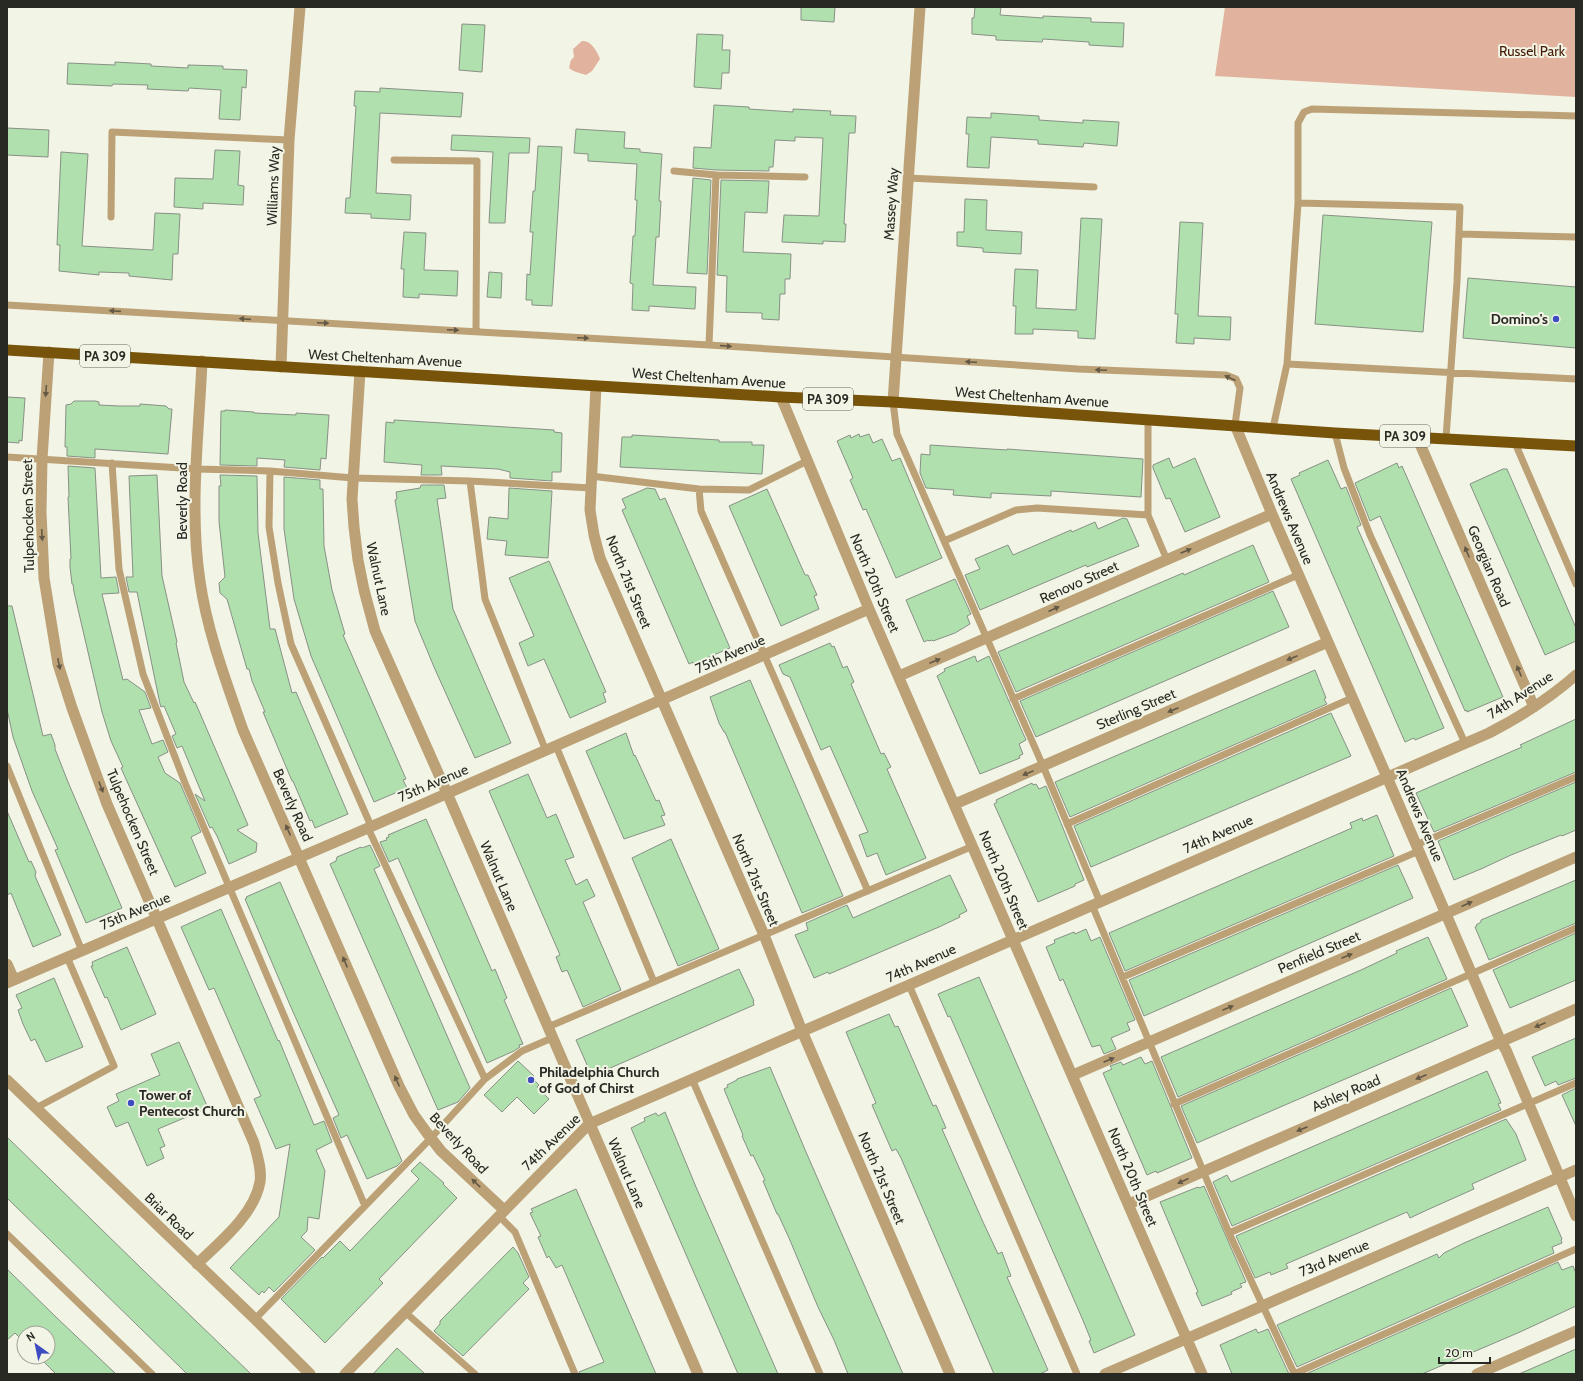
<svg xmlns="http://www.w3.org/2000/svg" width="1583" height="1381" viewBox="0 0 1583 1381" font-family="Cabin,sans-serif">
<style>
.park{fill:#e1b39e}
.building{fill:#b0e0ad;stroke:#879186}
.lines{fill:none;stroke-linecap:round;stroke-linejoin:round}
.service{stroke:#bca177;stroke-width:7}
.minor{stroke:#bca177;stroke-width:11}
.trunk{stroke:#78540b;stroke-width:11}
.oneway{fill:#645945}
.poi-dot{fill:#3d4cc0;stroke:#f2f4e5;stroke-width:1.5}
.labels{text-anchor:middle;stroke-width:4;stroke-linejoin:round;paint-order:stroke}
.shield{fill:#f2f4e5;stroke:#65665e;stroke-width:1}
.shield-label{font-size:13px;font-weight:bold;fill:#292924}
.park-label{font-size:14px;fill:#451d07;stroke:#f2f4e5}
.street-label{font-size:14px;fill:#292924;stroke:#f2f4e5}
.poi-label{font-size:14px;font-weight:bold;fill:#292924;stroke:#f2f4e5;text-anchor:start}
</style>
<rect width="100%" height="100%" fill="#f2f4e5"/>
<path class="park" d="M1225,7H1576V97L1215,76Z
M582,41C591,40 597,51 600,59L592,71L586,75C581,73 573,72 569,68L571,60L574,57L573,49Z"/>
<path class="building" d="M801,7H835L834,22L801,20Z
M975,7H1001L1000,15L1043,18V16L1091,18V22L1124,23L1123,47L1089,45V42L1043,39L1042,42L996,40V36L972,34V18H974Z
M462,24L485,25L482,72L459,70Z
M697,34L723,35L722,50H730L729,73H722L721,89L694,87Z
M115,62L151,64V66L188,68V65L223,66V69L247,70L246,88L242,87L240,120L219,119L221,90L189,88L188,91L147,89L148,85L113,84L112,86L67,84L68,63L115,65Z
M380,88L463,93L461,117L380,113L376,193L411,195L410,220L371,218V214L345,213L346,198H350L356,106H354L355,91L380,92Z
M714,105L749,107V109L793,112V109L831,111L830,115L856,116L855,133H849L844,224H846L845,242L823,241V244L782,242L784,215L819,216L823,138L795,137V141L775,140L773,167H769V171L716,170L693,168L694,147L711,148Z
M991,113L1039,116V120L1083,123V120L1119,122L1117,146L1084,143L1083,147L1038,144V140L991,137L989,168L967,167L969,134H966L967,117L991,118Z
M7,128L49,130L48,157L7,155Z
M576,129L625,132L624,148L640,149V152L662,154L659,201H661L659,237H656L653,285L696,287L695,309L649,306V311L632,310L633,284L630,283L633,236H635L637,200H635L637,164L588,161V154L574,153Z
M452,135L530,138L529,153H509L505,223H489L493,152L451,150Z
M538,146L562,147L552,306L532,305V300H526L527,274L530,275L533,232H530L533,191H535Z
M215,150L240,151L238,185L244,186L243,205L203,203V209L174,207L175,178L213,179Z
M61,152L88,154L82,246L153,250L155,213L180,214L178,254H173L172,280L129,276V273L99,272V275L59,271L60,245H57Z
M693,178L711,180L707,274L687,273Z
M721,180L769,181L767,213L745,212L743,252L791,254L790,279H785V294H780L779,320L762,319V313L726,312L727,276L717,275Z
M965,199L987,200L986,230L1022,232L1021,254L983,252V248L957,246V232H964Z
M1323,215L1432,222L1423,332L1315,324Z
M1081,218L1102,219L1095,339L1078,338V331L1033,329V334H1015L1016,306H1013L1015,269L1038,270L1036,308L1076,310Z
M1180,222L1203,223L1198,316L1231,317L1230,340L1194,338V344L1176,343L1178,314H1175Z
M404,232L426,233L424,270L458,271L457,296L419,294V298L403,297L404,269H401Z
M489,272L502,273L501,298L487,297Z
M1468,278L1576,287V348L1463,338Z
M7,397L25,398L22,441L19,440V443L7,442Z
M74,401H95L99,402V405L119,406H140V404L166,406L169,409H172L168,454L95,449V458L67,456V447H65L66,405L71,404Z
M225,410L254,412V413L296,415V413L329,415L326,459L321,458L320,470L284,467L285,460L257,458V466L220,465L221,411H225Z
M394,420L554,430V432L562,433L561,472H552V481L510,478V472L498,469L441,466L442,475H421L422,465L384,462L386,422L394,423Z
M859,434L860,437L869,434L873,443L882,439L892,461L900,458L942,558L896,578L866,509L863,510L850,480L853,478L837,441L850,435L851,438Z
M632,435L719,440V442H752V445H764L762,474L620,467L622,437H632Z
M930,445L1007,450V449L1143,459L1141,497L1051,491V496L991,493V498L953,495L954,490L926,488L920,473L921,454L930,455Z
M1169,458L1173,468L1195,458L1220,517L1185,532L1170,498L1166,499L1153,468V465Z
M1328,460L1341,489L1346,487L1361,525L1357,527L1444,728L1415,740L1414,738L1405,742L1291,479L1300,475L1299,473Z
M1397,463L1399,468L1402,466L1503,697L1467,712V710L1465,711L1380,516L1370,521L1355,483Z
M68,466L95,468L101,578L116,577L119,593L102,594L123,680L127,679L145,692L151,708L139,710L152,744L163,740L168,752L158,757L165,773L180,783L201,832L191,837L206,873L175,887L121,768L123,767L111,741L102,712L74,592L73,584H72L70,567V559H71L68,497H69Z
M1503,469H1507L1576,628V641L1545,655L1470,484Z
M157,475L162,576L177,642L176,643L184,682L194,703L195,702L199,711L248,825L237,830L257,843L256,852L229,864L217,836L212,827L210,828L195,794L205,801L182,746L177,748L172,736L176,734L164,706L161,707L160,704L137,592H129L126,577H133L129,476Z
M220,475L257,476L258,533L270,629H275L292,693L296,692L348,814L315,828L312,820L310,821L293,781H292L263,712H265L252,681L249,669H247L227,599L220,593L219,583L225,577L219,521V486H221Z
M284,477L320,480V489H323L324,546L332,590L345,634L343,635L406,779L403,780L407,788L374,802L311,656L294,599L284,529Z
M421,485H444L446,498L437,499L453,609L511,743L475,758L434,667L415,621L395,500L397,499L396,492L420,488Z
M509,488L552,491L548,558L505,555L507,541L487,539L489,517L508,519Z
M647,488L655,489L660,500L665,498L730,648L693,664V662L689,664L622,510L626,508L622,499Z
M767,489L805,575H808L817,595L814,596L819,609L781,626L729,506Z
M1123,518L1127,519L1139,546L1087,567L1086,565L980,610L965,575L980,569L975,559L1008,545L1013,555L1071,530L1072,532L1095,522L1098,529Z
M1253,545L1269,582L1016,692L998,652L1183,573L1184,575Z
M549,561L606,692L603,693L606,702L570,718L544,659L528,666L519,643L534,636L509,578Z
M955,579L971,614L967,616L970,624L955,633L933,641L932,640L929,641L928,640L924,642L906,600Z
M1273,591L1289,627L1036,737L1020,701Z
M7,606H12L43,736L51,734L55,745V749L68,782L122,908L86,923L55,850L58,849L32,791L13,737L7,709Z
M830,643L832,647L834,646L843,668L847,666L854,682L851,684L881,754L884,753L891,767L887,769L926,858L886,875L877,853L867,857L859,835L868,832L830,746L821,750L790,677L783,674L779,665Z
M975,656L977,662L989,656L1026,740L1019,744L1023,754L1019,756L1020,758L980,774L937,676L945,671L944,669Z
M1315,670L1326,698L1324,699L1327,704L1070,817L1055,782Z
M750,680L843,896L802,913L725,732H724L719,723L710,697Z
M1331,713L1351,756L1091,867L1074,826Z
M1576,719V772L1434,832L1416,793L1522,747L1520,745Z
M626,733L634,756L635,755L656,801L659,800L665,815L661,816L665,825L624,839L586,751Z
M528,774L547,818L556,814L574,857L565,860L576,885L587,879L595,896L583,902L621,990L583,1007L567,970L562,972L556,957L560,955L489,791Z
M1576,782V830L1562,836L1561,835L1511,855L1481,869L1454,880L1438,841Z
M1032,783L1033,785L1036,784L1039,789L1046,786L1084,880L1075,884V886L1038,902L994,804L997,802L996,800Z
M7,811L29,862L31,861L36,872L35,876L61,935L33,947L11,893L7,895Z
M1377,815L1394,856L1125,971L1109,933L1352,828L1350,823L1362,818L1363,821Z
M426,819L492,971L495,969L507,998L504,1000L505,1002L523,1044L519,1045L520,1047L514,1051L487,1063L398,858L389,862L380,842L387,840L386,838L389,837L388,835Z
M671,839L719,949L678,966L632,858Z
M370,845L380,866L374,869L470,1088L458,1102L438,1110L330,864L336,861L337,857L361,847L362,848Z
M1398,865L1413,898L1144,1016L1129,980Z
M950,875L967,911L959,915L960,917L939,927L829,974L828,972L814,978L795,935L808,930L806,923L847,905L853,918Z
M1576,880V923L1489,960L1475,927L1477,926L1476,925L1481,922V920Z
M280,882L402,1161L397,1166L367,1179L347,1135L341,1138L333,1118L339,1115L290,1005L245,899L247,898L246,897Z
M221,909L278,1041L279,1040L314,1125L324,1121L332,1142L316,1150L325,1171L319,1219L308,1217L307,1231L301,1237L315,1250L274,1292L269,1287L264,1293L262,1291L259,1295L230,1268L279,1217L290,1144L276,1149L254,1099L261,1096L214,988L209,990L181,927Z
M1086,929L1091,941L1100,937L1135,1020L1127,1023L1130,1030L1111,1038L1116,1049L1104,1054L1100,1045L1092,1047L1063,979L1060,981L1046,947L1055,943L1054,940L1074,932L1075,934Z
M1576,933V980L1510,1008L1493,970Z
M1428,937L1447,979L1178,1097L1161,1057L1361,970L1397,953L1396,951Z
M127,947L156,1014L121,1030L107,997L105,998L91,966H93L92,962Z
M739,969L754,1001H753L754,1005L592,1076L576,1040Z
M979,977L1135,1335L1094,1353L1089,1341L1091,1340L1082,1318L950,1016L948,1017L938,994Z
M54,978L83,1047L46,1062L35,1039L31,1041L23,1024L18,1010L22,1008L16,995Z
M1451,988L1468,1026L1197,1143L1181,1106Z
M889,1014L895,1027L898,1026L933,1106L936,1105L946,1128L942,1129L983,1222L998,1254L1002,1252L1006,1263L1011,1276L1007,1277L1048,1370L1040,1374H994L901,1158L896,1149L892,1151L872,1105L876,1103L846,1032Z
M1576,1038V1078L1558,1085L1556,1081L1545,1086L1532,1057Z
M179,1042L208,1108L158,1129L165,1146L160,1148L164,1158L147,1166L128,1122L116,1127L107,1107L119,1101L116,1094L160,1075L151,1054Z
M1141,1057L1145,1064L1152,1061L1192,1158L1157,1173L1156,1171L1147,1175L1103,1073L1112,1069L1110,1066L1121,1062L1123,1065Z
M518,1061L534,1076L532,1078L539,1085L537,1087L549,1099L534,1114L517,1097L502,1112L484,1095Z
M770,1067L806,1152L903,1374H848L834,1340L818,1307L789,1238L778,1214H777L763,1181L765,1180L753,1155L751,1156L742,1136L743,1135L724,1089L728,1087L727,1085L737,1080V1079Z
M1487,1071L1501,1103L1498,1104L1501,1110L1232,1226L1213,1182L1227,1175L1231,1182Z
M1576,1088V1126L1562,1095Z
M665,1112L696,1187L778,1374H738L631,1128L645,1121L644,1118L656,1113L658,1116Z
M1506,1119L1516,1134L1526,1160L1472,1184L1474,1189L1427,1210L1410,1218L1407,1212L1286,1264L1288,1268L1271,1275L1270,1272L1255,1278L1236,1236Z
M7,1137L143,1270L251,1374H187L179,1366L7,1198Z
M420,1162L444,1183L443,1184L457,1198L379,1279L383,1283L325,1343L281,1299L322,1257L323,1258L340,1241L350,1251L419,1179L411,1171Z
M1204,1186L1246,1282L1240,1284L1242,1287L1231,1292L1232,1294L1202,1306L1196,1293L1198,1292L1160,1202L1198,1187L1199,1188Z
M576,1189L611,1270L656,1374H580L579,1372L604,1362L562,1265L556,1268L549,1256L547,1258L538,1237L541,1236L530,1213L533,1212L531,1209Z
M1548,1207L1562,1239L1561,1240L1562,1243L1552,1247L1554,1253L1297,1367L1277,1325L1437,1254L1439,1258L1444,1253L1464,1243Z
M513,1247L518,1253L529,1277L523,1283L529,1289L463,1356L434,1331L440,1324V1321L443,1318Z
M1558,1262L1562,1270L1573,1266L1576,1273V1306L1520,1332L1422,1374H1306Z
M7,1269L57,1318L116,1374H56L39,1357H48V1333H24V1342L15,1333L7,1340Z
M1256,1329L1258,1333L1268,1329L1289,1374H1232L1220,1345Z
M397,1348L425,1374H373Z
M1576,1349V1374H1519L1549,1361Z"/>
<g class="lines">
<path class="service" d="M394,160L477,161L476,331
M674,171L716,175
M908,178L1094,187
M1298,203L1460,207L1457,282L1446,438
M111,217L112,132L289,140
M1459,234L1576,237
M7,305L709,345L1078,369L1226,375L1236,379L1240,388L1235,425
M709,345L716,175L805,177
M1287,364L1298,203V123L1304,112L1312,109L1576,116
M893,402L897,434L1043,766L1100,902
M1273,428L1287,364L1576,379
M1335,433L1344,468L1370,535L1465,743
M1515,443L1576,584
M7,457L197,469L270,471L353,478L470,481L591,488
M112,463L119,569L143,674L185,783L365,1206L431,1138L485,1079L368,828
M270,471L269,527L278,583L291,644L371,826
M591,476L699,489L749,490L807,461
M470,481L485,599L546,751
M699,489L701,511L868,891
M1148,515L1167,560
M944,541L1016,510L1037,508L1148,515V419
M1013,699L1298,575
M556,746L654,982
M7,766L82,951
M1067,824L1352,698
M1416,845L1576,777
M1092,905L1229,1233L1294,1373
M1123,977L1419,851
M909,985L1077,1374
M548,1027L973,846
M485,1079L522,1051L552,1038
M692,1079L820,1374
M1174,1104L1576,928
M36,1108L114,1066L67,957
M499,1216L515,1232L575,1374
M1229,1233L1576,1083
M7,1234L152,1374
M405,1312L475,1374
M255,1319L365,1206
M1294,1374L1576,1249"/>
<path class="minor" d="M49,352L42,459L41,512L44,578L58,664L72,708L107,804L254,1143C257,1155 262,1169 260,1182C254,1215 220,1242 197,1264
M202,361C199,434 189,508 200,581C207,631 226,681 243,730L399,1086L414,1115L427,1133L441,1151L504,1210
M281,367L289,140L300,7
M360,371L352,499L354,527L358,560L364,590L375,631L447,793L698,1374
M596,386L590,510L594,535L600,558L764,935L802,1031L950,1374
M781,397L869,609L1202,1374
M893,402L920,7
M1235,425L1272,514L1387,777L1501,1042L1506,1050L1576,1216
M1417,437L1534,707
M899,676L1272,514
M955,804L1328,642
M7,964L14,980
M7,983L368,828L869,609
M1073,1075L1576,857
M7,1080L255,1319L310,1374
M1129,1204L1576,1009
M345,1374L589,1124L1489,733C1520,717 1550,698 1576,675
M1105,1374L1576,1170
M1477,1374L1576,1331"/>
<path class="trunk" d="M7,350L781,397L893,402L1335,433L1576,446"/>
</g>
<defs><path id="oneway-solid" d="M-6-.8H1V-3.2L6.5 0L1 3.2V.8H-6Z"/></defs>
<g class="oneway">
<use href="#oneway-solid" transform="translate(115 311) rotate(-176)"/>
<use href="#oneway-solid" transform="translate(245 319) rotate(-176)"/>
<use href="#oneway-solid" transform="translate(323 323) rotate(2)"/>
<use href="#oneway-solid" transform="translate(453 330) rotate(3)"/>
<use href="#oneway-solid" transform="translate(583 338) rotate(3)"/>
<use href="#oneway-solid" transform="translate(726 346) rotate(4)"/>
<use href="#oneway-solid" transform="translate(971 362) rotate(-176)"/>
<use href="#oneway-solid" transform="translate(1101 370) rotate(-178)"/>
<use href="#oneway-solid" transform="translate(1230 378) rotate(-156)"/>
<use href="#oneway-solid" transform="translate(46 391) rotate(94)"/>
<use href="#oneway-solid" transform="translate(42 535) rotate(87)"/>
<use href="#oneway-solid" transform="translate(1186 551) rotate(-23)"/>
<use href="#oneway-solid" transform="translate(1467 552) rotate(-113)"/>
<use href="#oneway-solid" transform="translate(1054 609) rotate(-24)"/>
<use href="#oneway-solid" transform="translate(1292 658) rotate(157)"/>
<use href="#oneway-solid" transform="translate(935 661) rotate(-23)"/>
<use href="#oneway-solid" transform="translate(59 664) rotate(78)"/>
<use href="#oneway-solid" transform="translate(1519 671) rotate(-113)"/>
<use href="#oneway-solid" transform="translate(1173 710) rotate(157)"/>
<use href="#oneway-solid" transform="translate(1028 773) rotate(157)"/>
<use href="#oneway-solid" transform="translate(101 787) rotate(69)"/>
<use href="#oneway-solid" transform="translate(288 830) rotate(-114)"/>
<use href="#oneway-solid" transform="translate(1467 904) rotate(-24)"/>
<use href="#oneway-solid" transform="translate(1347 956) rotate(-23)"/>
<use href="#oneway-solid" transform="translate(345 962) rotate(-113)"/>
<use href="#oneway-solid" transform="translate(1228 1008) rotate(-23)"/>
<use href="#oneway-solid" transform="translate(1540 1025) rotate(157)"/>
<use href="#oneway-solid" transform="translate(1109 1060) rotate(-23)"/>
<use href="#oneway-solid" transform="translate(1421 1077) rotate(157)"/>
<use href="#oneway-solid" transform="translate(397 1081) rotate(-114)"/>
<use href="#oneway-solid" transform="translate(1302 1129) rotate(157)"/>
<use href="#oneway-solid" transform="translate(1183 1181) rotate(156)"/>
<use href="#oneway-solid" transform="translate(476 1183) rotate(-136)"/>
</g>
<g class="poi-dot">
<circle cx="1556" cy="319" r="4"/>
<circle cx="531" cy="1080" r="4"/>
<circle cx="131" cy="1103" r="4"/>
</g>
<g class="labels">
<g class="shield">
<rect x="80" y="345" width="50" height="22" rx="3"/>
<rect x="803" y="388" width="50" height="22" rx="3"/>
<rect x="1380" y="425" width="50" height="22" rx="3"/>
</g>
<g class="shield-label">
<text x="105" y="361">PA 309</text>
<text x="828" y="404">PA 309</text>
<text x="1405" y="441">PA 309</text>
</g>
<g class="park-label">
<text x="1532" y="56">Russel Park</text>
</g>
<g class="street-label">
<text transform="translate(273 186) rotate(-88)" y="5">Williams Way</text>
<text transform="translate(891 204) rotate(-86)" y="5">Massey Way</text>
<text transform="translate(385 358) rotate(3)" y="5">West Cheltenham Avenue</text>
<text transform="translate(709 378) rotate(4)" y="5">West Cheltenham Avenue</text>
<text transform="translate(1032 397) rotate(4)" y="5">West Cheltenham Avenue</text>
<text transform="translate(182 501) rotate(-90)" y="5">Beverly Road</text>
<text transform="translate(28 516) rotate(-91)" y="5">Tulpehocken Street</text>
<text transform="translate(1290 518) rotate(67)" y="5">Andrews Avenue</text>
<text transform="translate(1489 566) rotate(67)" y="5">Georgian Road</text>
<text transform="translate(379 579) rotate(78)" y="5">Walnut Lane</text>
<text transform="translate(629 582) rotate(68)" y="5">North 21st Street</text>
<text transform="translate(1079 582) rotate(-24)" y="5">Renovo Street</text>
<text transform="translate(875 583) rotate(67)" y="5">North 20th Street</text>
<text transform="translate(730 654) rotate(-24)" y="5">75th Avenue</text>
<text transform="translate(1520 695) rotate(-33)" y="5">74th Avenue</text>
<text transform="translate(1136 709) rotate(-23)" y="5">Sterling Street</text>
<text transform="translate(433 783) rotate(-23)" y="5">75th Avenue</text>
<text transform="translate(293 805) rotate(66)" y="5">Beverly Road</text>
<text transform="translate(1420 815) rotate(67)" y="5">Andrews Avenue</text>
<text transform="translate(133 822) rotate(67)" y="5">Tulpehocken Street</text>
<text transform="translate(1218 834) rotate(-24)" y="5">74th Avenue</text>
<text transform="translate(499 876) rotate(67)" y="5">Walnut Lane</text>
<text transform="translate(756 880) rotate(67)" y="5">North 21st Street</text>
<text transform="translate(1004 880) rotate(67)" y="5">North 20th Street</text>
<text transform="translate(135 911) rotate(-23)" y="5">75th Avenue</text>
<text transform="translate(1319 952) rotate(-23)" y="5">Penfield Street</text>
<text transform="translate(921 963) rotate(-24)" y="5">74th Avenue</text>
<text transform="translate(1346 1093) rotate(-23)" y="5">Ashley Road</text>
<text transform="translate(551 1142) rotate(-44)" y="5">74th Avenue</text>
<text transform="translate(459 1143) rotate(47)" y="5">Beverly Road</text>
<text transform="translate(627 1173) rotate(67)" y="5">Walnut Lane</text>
<text transform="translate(1133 1177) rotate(67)" y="5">North 20th Street</text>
<text transform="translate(882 1178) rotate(67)" y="5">North 21st Street</text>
<text transform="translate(169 1216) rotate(44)" y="5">Briar Road</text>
<text transform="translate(1334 1258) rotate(-23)" y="5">73rd Avenue</text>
</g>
<g class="poi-label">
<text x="1548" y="324" text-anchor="end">Domino's</text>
<text x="539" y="1077">Philadelphia Church<tspan x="539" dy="16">of God of Chirst</tspan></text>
<text x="139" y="1100">Tower of<tspan x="139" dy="16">Pentecost Church</tspan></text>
</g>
</g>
<rect width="1583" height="1381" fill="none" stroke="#292924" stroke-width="16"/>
<g transform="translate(36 1345) rotate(327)"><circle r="19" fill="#f2f4e5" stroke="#a2a398"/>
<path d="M0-3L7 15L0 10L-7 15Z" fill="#3d4cc0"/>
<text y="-6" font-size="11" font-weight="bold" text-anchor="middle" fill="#292924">N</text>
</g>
<path d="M1439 1357v6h51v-6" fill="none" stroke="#292924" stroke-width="2"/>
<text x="1445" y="1357" font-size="12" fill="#292924" stroke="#f2f4e5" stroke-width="3" paint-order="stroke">20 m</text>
</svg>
